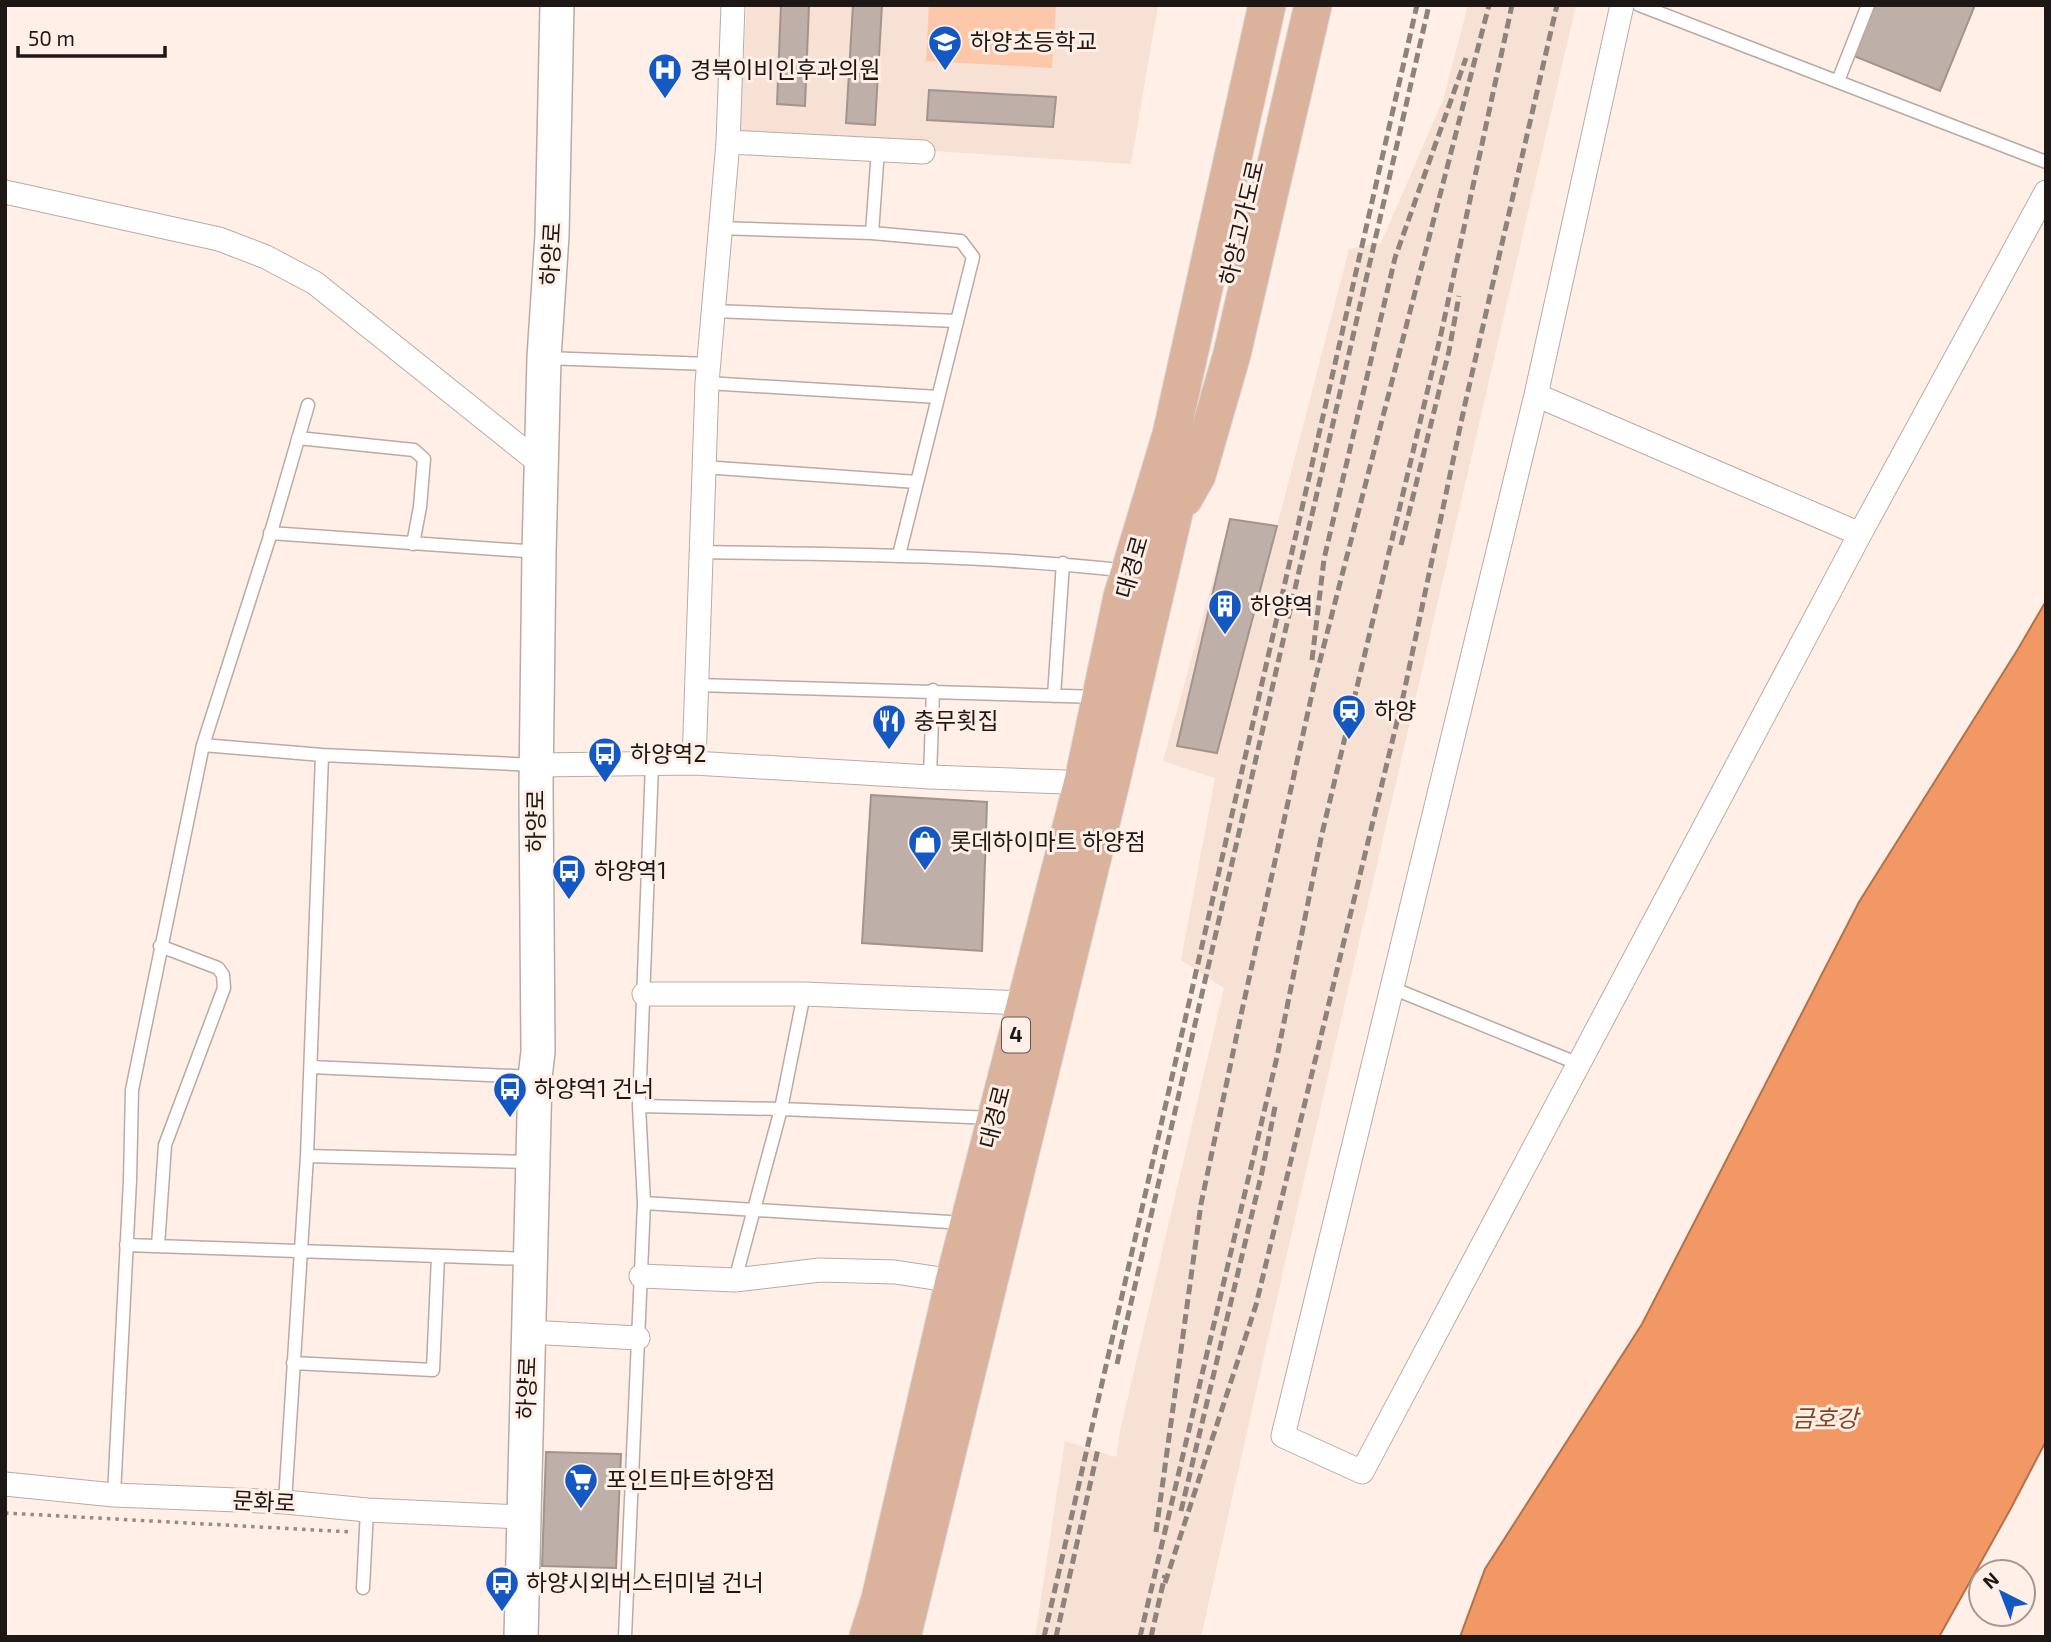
<svg xmlns="http://www.w3.org/2000/svg" width="2051" height="1642" viewBox="0 0 2051 1642" font-family="'Exo 2','Noto Sans KR',sans-serif">
<style>
.built{fill:#f7e0d4}
.green{fill:#fdc7aa}
.water{fill:#f19864;stroke:#b1724c;stroke-width:2}
.building{fill:#beafa8;stroke:#a2948c;stroke-width:2}
.lines{fill:none;stroke-linecap:round;stroke-linejoin:round}
.lane-casing{stroke:#b9aba3;stroke-width:15}
.street-casing{stroke:#b9aba3;stroke-width:25}
.secondary-casing{stroke:#b9aba3;stroke-width:36}
.primary-casing{stroke:#d6d5d5;stroke-width:39}
.path{stroke:#958a85;stroke-width:3.5;stroke-dasharray:3.5 5;stroke-linecap:butt}
.lane{stroke:#fff;stroke-width:12}
.street{stroke:#fff;stroke-width:23}
.secondary{stroke:#fff;stroke-width:33}
.primary{stroke:#dbb29b;stroke-width:37}
.rail{stroke:#8d837d;stroke-width:5;stroke-dasharray:10 5;stroke-linecap:butt}
.labels{text-anchor:middle;stroke-width:6;stroke-linejoin:round;paint-order:stroke}
.shield{fill:#ffefe7;stroke:#615854;stroke-width:2}
.shield-label{font-size:21px;font-weight:bold;fill:#1d1815}
.poi-label{font-size:23px;fill:#1d1815;stroke:#ffefe7;text-anchor:start}
.street-label{font-size:23px;fill:#1d1815;stroke:#ffefe7}
.water-label{font-size:24px;font-style:italic;fill:#804522;stroke:#ffefe7}
</style>
<rect width="100%" height="100%" fill="#ffefe7"/>
<path class="built" d="M747,5H1158L1131,164L738,138Z
M1468,5H1576L1291,1236L1201,1637H1035L1065,1441L1116,1457L1120,1431L1224,988L1181,960L1215,778L1163,761L1230,519L1277,526L1349,249L1381,243L1443,100Z"/>
<path class="green" d="M929,5H1056L1052,68L926,61Z"/>
<path class="water" d="M2046,601V1441L2010,1510L1939,1637H1460L1485,1569L1642,1324L1859,902L2018,649Z"/>
<path class="building" d="M781,5H809L805,106L777,104Z
M853,5H882L875,125L846,123Z
M1875,5H1975L1940,91L1854,56Z
M929,90L1056,97L1053,127L927,120Z
M1230,519L1277,526L1217,753L1177,746Z
M871,795L987,802L982,951L862,943Z
M546,1452L621,1454L616,1568L542,1566Z"/>
<g class="lines">
<g class="lane-casing">
<path id="lane" d="M1639,5L2046,162
M1838,81L1868,5
M719,228L872,233L878,149
M872,233L961,241L973,257L899,555
M714,311L957,321
M545,358L709,364
M707,383L938,397
M298,438L414,450L424,459L420,507L413,544
M703,467L917,482
M270,533L539,552
M700,552C840,554 980,555 1120,570
M696,685L1098,697
M1054,696L1063,563
M203,745L322,755L535,765
M930,777L933,690
M1392,988L1579,1064
M311,1067L534,1077
M639,1106L781,1109L992,1118
M307,1156L531,1162
M644,1203L965,1223
M126,1245L528,1259
M158,1246L165,1145L224,988L223,975L218,968L160,946
M735,1280L781,1109L804,994
M293,1363L433,1370L438,1256
M114,1495L130,1180L132,1090L203,745L269,539L308,405
M285,1502L307,1156L322,755
M363,1588L367,1510
M625,1637L644,1203L639,1106L652,764"/>
</g>
<g class="street-casing">
<path id="street" d="M1622,5L1536,395L1283,1436L1362,1472L1860,534L2046,192
M728,142L923,152
M5,192L219,239L266,257L315,283L542,465
M1536,395L1860,534
M694,763L707,383L728,142L733,5
M537,765L694,763L930,777L1093,783
M644,994H804L1024,1003
M641,1276L735,1280L820,1270L895,1272L954,1281
M529,1332L638,1338
M5,1484L114,1495L285,1502L367,1510L523,1517"/>
</g>
<g class="secondary-casing">
<path id="secondary" d="M521,1637L535,1077L538,1052L536,788L539,552L544,358L552,235L557,5"/>
</g>
<g class="primary-casing">
<path id="primary" d="M1184,498L1197,475L1232,354L1313,5
M868,1637L880,1599L954,1281L1083,781L1122,597L1171,435L1267,5
M902,1637L1110,786L1184,470"/>
</g>
<path class="path" d="M5,1513L352,1532"/>
<use href="#lane" class="lane"/>
<use href="#street" class="street"/>
<use href="#secondary" class="secondary"/>
<use href="#primary" class="primary"/>
<path class="rail" d="M1401,545L1449,351L1459,296
M1312,660L1324,559L1395,258L1466,58
M1117,1364L1429,5
M1181,1511L1262,1172L1276,1102
M1156,1532L1201,1204L1241,1015L1315,680L1489,5
M1165,1583L1256,1305L1403,697L1465,404L1557,5
M1044,1637L1417,5
M1056,1637L1098,1449
M1140,1637L1277,1057L1321,838L1441,334L1512,5
M1151,1637L1165,1575"/>
</g>
<defs>
<g id="school-pin" transform="scale(1.75)"><path d="M0 17L-7.5 6A9.5 9.5 0 1 1 7.5 6Z" fill="#1458c3" stroke="#ffefe7"/><path d="M0-5L7-2L0 1L-7-2ZM-4 1L0 2.5L4 1V4Q0 6-4 4Z" fill="#fff"/></g>
<g id="hospital-pin" transform="scale(1.75)"><path d="M0 17L-7.5 6A9.5 9.5 0 1 1 7.5 6Z" fill="#1458c3" stroke="#ffefe7"/><path d="M-5-5h3v3.5h4V-5h3V5h-3V1.5h-4V5h-3Z" fill="#fff"/></g>
<g id="building-pin" transform="scale(1.75)"><path d="M0 17L-7.5 6A9.5 9.5 0 1 1 7.5 6Z" fill="#1458c3" stroke="#ffefe7"/><path d="M-4-6H4V6H1V3H-1V6H-4ZM-2.5-4.3h1.7v1.8h-1.7ZM.8-4.3h1.7v1.8H.8ZM-2.5-1h1.7V.8h-1.7ZM.8-1h1.7V.8H.8Z" fill="#fff"/></g>
<g id="station-pin" transform="scale(1.75)"><path d="M0 17L-7.5 6A9.5 9.5 0 1 1 7.5 6Z" fill="#1458c3" stroke="#ffefe7"/><path d="M-3-6H3Q5-6 5-4V2Q5 4 3 4L4.5 6H3L1.5 4h-3L-3 6H-4.5L-3 4Q-5 4-5 2V-4Q-5-6-3-6ZM-3.5-4v3h7v-3ZM-3.5 1v1.5H-2V1ZM2 1v1.5H3.5V1Z" fill="#fff"/></g>
<g id="restaurant-pin" transform="scale(1.75)"><path d="M0 17L-7.5 6A9.5 9.5 0 1 1 7.5 6Z" fill="#1458c3" stroke="#ffefe7"/><path d="M-5-6h1v4h1v-4h1v4h1v-4h1v5L-1.5 .5V6h-2V.5L-5-1ZM5-6V6H3V1.5H1.5Q1.5-4 5-6Z" fill="#fff"/></g>
<g id="bus-pin" transform="scale(1.75)"><path d="M0 17L-7.5 6A9.5 9.5 0 1 1 7.5 6Z" fill="#1458c3" stroke="#ffefe7"/><path d="M-5-6H5V4H4V6H2V4H-2V6H-4V4H-5ZM-3.5-4V0h7V-4ZM-3.5 1.2v1.5H-2V1.2ZM2 1.2v1.5H3.5V1.2Z" fill="#fff"/></g>
<g id="shop-pin" transform="scale(1.75)"><path d="M0 17L-7.5 6A9.5 9.5 0 1 1 7.5 6Z" fill="#1458c3" stroke="#ffefe7"/><path d="M-5-2.5h2.3a2.7 3.5 0 0 1 5.4 0H5L5.5 6h-11ZM-1.5-2.5h3a1.5 2.3 0 0 0-3 0Z" fill="#fff"/></g>
<g id="supermarket-pin" transform="scale(1.75)"><path d="M0 17L-7.5 6A9.5 9.5 0 1 1 7.5 6Z" fill="#1458c3" stroke="#ffefe7"/><path d="M-6-5.5h2.5l.6 2H6L4.5 2H-2.5L-4.4-4H-6ZM-1.5 3.2a1.3 1.3 0 1 0 .1 0ZM3 3.2a1.3 1.3 0 1 0 .1 0Z" fill="#fff"/></g>
</defs>
<g fill-rule="evenodd">
<use href="#school-pin" x="945" y="42"/>
<use href="#hospital-pin" x="665" y="70"/>
<use href="#building-pin" x="1225" y="606"/>
<use href="#station-pin" x="1349" y="711"/>
<use href="#restaurant-pin" x="889" y="721"/>
<use href="#bus-pin" x="605" y="754"/>
<use href="#shop-pin" x="925" y="842"/>
<use href="#bus-pin" x="569" y="871"/>
<use href="#bus-pin" x="510" y="1089"/>
<use href="#supermarket-pin" x="581" y="1480"/>
<use href="#bus-pin" x="502" y="1583"/>
</g>
<g class="labels">
<rect class="shield" x="1002" y="1017.5" width="28" height="35" rx="5"/>
<g class="shield-label">
<text x="1016" y="1042">4</text>
</g>
<g class="poi-label">
<text x="970" y="50">하양초등학교</text>
<text x="690" y="78">경북이비인후과의원</text>
<text x="1250" y="614">하양역</text>
<text x="1374" y="719">하양</text>
<text x="914" y="729">충무횟집</text>
<text x="630" y="762">하양역2</text>
<text x="950" y="850">롯데하이마트 하양점</text>
<text x="594" y="879">하양역1</text>
<text x="534" y="1097">하양역1 건너</text>
<text x="606" y="1488">포인트마트하양점</text>
<text x="526" y="1591">하양시외버스터미널 건너</text>
</g>
<g class="street-label">
<text transform="translate(1242 223) rotate(-77)" y="8">하양고가도로</text>
<text transform="translate(551 254) rotate(-87)" y="8">하양로</text>
<text transform="translate(1132 567) rotate(-74)" y="8">대경로</text>
<text transform="translate(536 821) rotate(-90)" y="8">하양로</text>
<text transform="translate(995 1117) rotate(-76)" y="8">대경로</text>
<text transform="translate(527 1388) rotate(-88)" y="8">하양로</text>
<text transform="translate(264 1502) rotate(3)" y="8">문화로</text>
</g>
<g class="water-label">
<text x="1825" y="1427">금호강</text>
</g>
</g>
<rect width="2051" height="1642" fill="none" stroke="#1d1815" stroke-width="14"/>
<g transform="translate(2002 1593) rotate(318)"><circle r="33" fill="#ffefe7" stroke="#a59993" stroke-width="2"/>
<path d="M0-5L12 26L0 18L-12 26Z" fill="#1458c3"/>
<text y="-10" font-size="19" font-weight="bold" text-anchor="middle" fill="#1d1815">N</text>
</g>
<path d="M18 46v10h147v-10" fill="none" stroke="#1d1815" stroke-width="3.5"/>
<text x="28" y="46" font-size="21" fill="#1d1815" stroke="#ffefe7" stroke-width="5" paint-order="stroke">50 m</text>
</svg>
